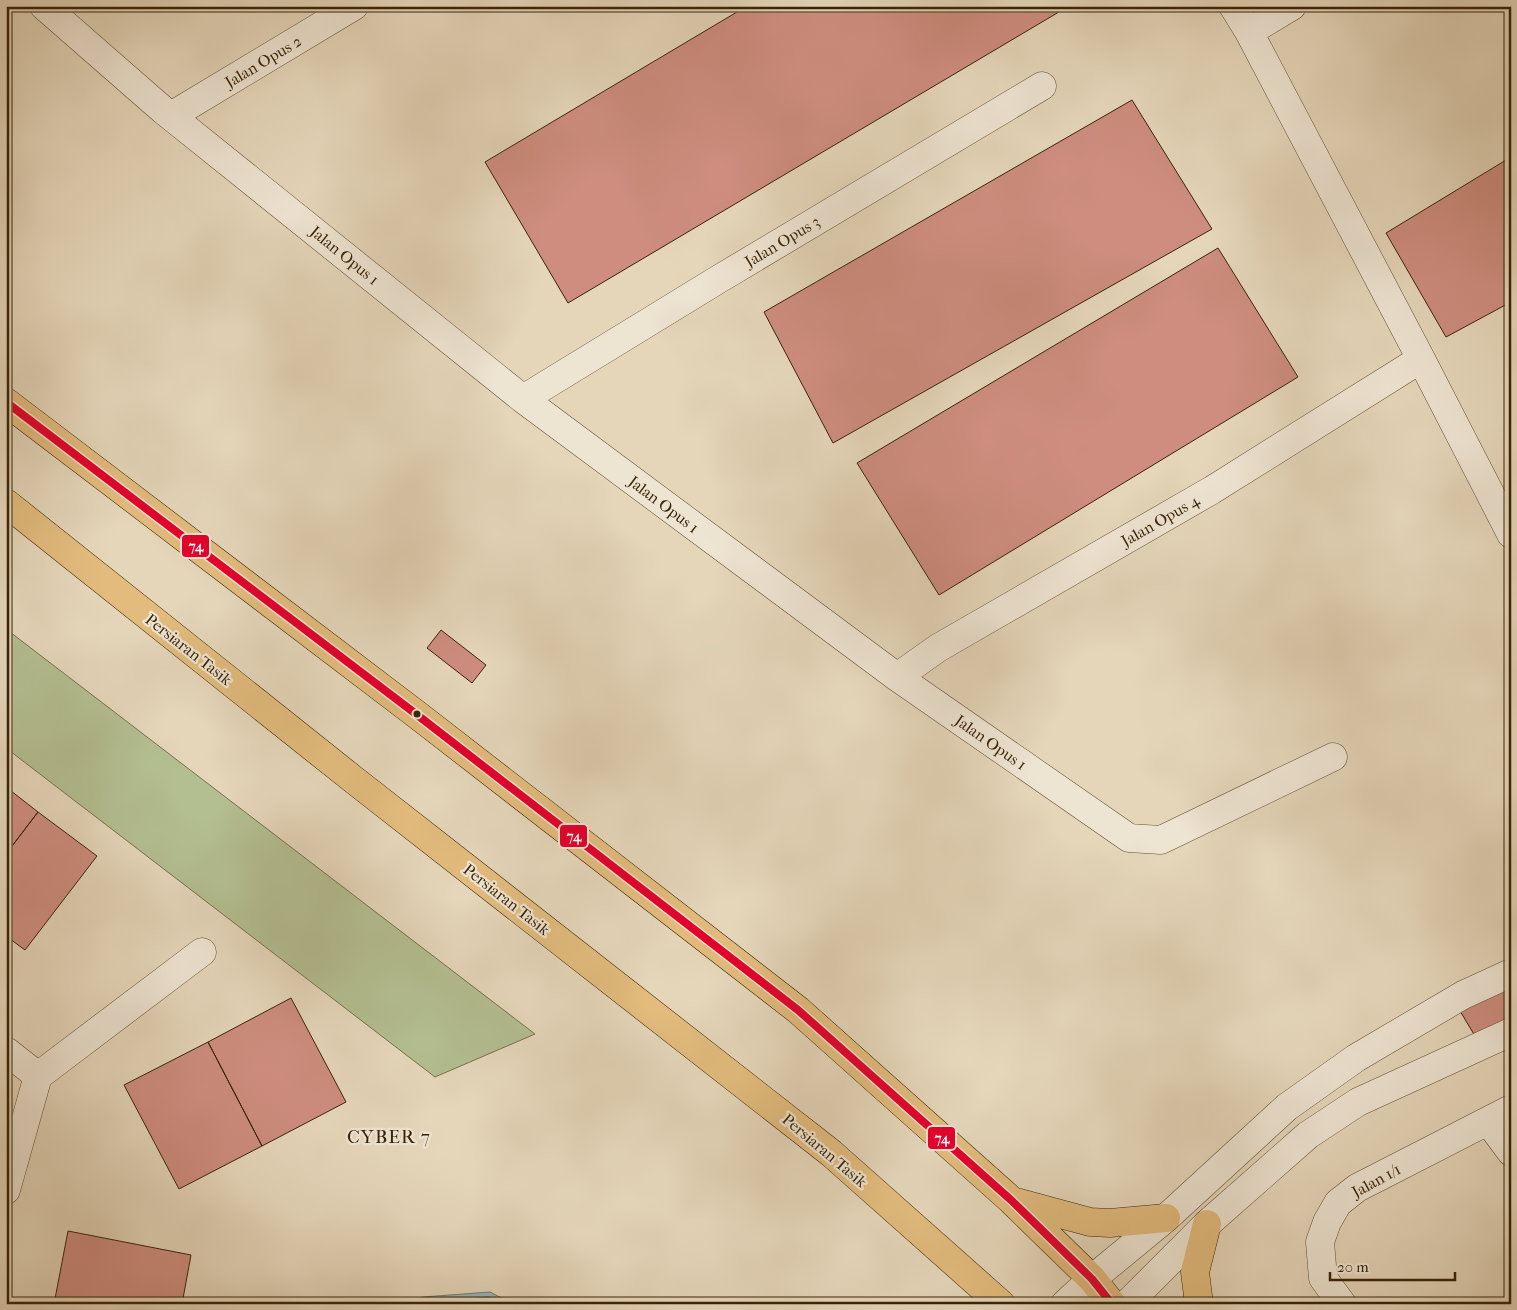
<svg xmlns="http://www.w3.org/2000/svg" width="1517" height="1310" viewBox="0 0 1517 1310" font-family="'IM FELL French Canon',serif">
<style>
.green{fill:#b3be91;stroke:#76714c}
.water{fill:#9bb6bb;stroke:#737c73}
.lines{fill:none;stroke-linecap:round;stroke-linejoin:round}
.shore{stroke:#6a6d60;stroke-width:1}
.building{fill:#ce8d7f;stroke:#382406}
.minor-casing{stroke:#635033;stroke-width:29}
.primary-casing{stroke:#382406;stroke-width:29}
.minor{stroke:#eee4d2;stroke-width:28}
.primary{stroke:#e2bb7d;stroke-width:28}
.bus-1-casing{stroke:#eee4d2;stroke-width:11}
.bus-1{stroke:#e4002b;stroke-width:8}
.bus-dot{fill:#382406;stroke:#eee4d2;stroke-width:2}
.labels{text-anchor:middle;stroke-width:4.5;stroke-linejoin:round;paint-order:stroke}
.street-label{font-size:16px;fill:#382406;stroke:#eee4d2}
.quarter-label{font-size:19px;letter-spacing:1px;fill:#382406;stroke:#eee4d2}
.line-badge{stroke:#eee4d2;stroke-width:2}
.badge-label{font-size:14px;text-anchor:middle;font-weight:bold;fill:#fff}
</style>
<rect width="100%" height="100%" fill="#e5d6ba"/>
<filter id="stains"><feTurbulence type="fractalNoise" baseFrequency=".004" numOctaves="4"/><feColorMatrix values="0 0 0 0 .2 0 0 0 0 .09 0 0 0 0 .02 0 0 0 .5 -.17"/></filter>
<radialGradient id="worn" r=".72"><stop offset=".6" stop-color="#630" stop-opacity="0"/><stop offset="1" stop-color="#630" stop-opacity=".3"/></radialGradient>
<path class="green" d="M6,629L535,1034L435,1077L6,748Z"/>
<path class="water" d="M490,1292L513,1304H407L423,1297Z"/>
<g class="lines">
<path class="shore" d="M421,1304L488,1297L502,1304"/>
</g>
<path class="building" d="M747,6H1069L568,303L485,162Z
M1132,100L1212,229L833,443L764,312Z
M1511,157V302L1446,337L1386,233Z
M1218,248L1298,377L939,595L857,463Z
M441,630L486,665L472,683L427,648Z
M6,787L38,812L6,854Z
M38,812L97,856L25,950L6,936V854Z
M1511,988V1018L1475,1036L1460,1011Z
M291,998L346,1102L262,1146L208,1042Z
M208,1042L262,1146L179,1189L124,1085Z
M68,1231L191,1255L182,1304H54Z"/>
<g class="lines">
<g class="minor-casing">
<path id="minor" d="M44,6L163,110L523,399L897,677L1129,838L1161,840L1333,757
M1233,6L1249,32L1421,359L1511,534
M1249,32L1292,6
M171,116L354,6
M523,399L719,279L1042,86
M897,677L938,648L1212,490L1421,359
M6,1051L38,1076
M1488,1121L1511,1152
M6,1190L38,1076L202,952
M1065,1304L1092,1279L1166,1218L1287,1107L1356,1058L1463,995L1511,973
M1127,1304L1207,1224L1308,1135L1358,1102L1511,1032
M1342,1304L1323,1278L1320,1242L1327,1222L1338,1203L1357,1188L1511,1109"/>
</g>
<g class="primary-casing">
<path id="primary" d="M6,402L416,714L798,1010L1011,1200L1092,1279L1112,1304
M6,503L354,780L831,1153L1001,1304
M1012,1201L1090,1222L1110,1223L1166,1218
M1199,1304L1195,1272L1207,1224"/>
</g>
<use href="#minor" class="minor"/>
<use href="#primary" class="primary"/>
<g class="bus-1-casing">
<path id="bus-1" d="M6,402L416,714L798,1010L1011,1200L1092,1279L1112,1304"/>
</g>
<use href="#bus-1" class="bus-1"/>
</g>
<circle class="bus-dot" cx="417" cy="714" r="4.5"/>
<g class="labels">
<g class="street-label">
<text transform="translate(263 61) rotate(-31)" y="6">Jalan Opus 2</text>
<text transform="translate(782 241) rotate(-31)" y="6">Jalan Opus 3</text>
<text transform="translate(345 255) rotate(39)" y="6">Jalan Opus 1</text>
<text transform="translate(664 504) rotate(37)" y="6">Jalan Opus 1</text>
<text transform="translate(1160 520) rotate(-30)" y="6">Jalan Opus 4</text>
<text transform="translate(189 649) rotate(38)" y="6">Persiaran Tasik</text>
<text transform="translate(991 742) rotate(35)" y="6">Jalan Opus 1</text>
<text transform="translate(507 899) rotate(38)" y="6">Persiaran Tasik</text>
<text transform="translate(825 1150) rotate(40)" y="6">Persiaran Tasik</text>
<text transform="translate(1376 1180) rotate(-29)" y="6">Jalan 1/1</text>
</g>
<g class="quarter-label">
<text x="389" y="1143">CYBER 7</text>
</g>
</g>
<g class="line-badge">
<rect x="181" y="534" width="29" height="24" rx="5" fill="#e4002b"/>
<rect x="559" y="824" width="29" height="24" rx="5" fill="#e4002b"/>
<rect x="927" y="1126" width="29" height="24" rx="5" fill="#e4002b"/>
</g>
<g class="badge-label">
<text x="196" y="551">74</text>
<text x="574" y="841">74</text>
<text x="942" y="1143">74</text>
</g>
<rect width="1517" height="1310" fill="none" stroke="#e5d6ba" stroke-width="25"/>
<rect x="8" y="8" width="1502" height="1295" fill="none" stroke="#382406" stroke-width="2.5"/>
<rect x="12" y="12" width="1492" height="1285" fill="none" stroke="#382406"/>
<path d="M1330 1272v8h125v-8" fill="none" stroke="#382406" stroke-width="2.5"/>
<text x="1337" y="1272" font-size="15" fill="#382406" stroke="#eee4d2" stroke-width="4" paint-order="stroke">20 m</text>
<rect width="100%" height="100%" filter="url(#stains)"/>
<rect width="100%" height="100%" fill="url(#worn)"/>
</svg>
